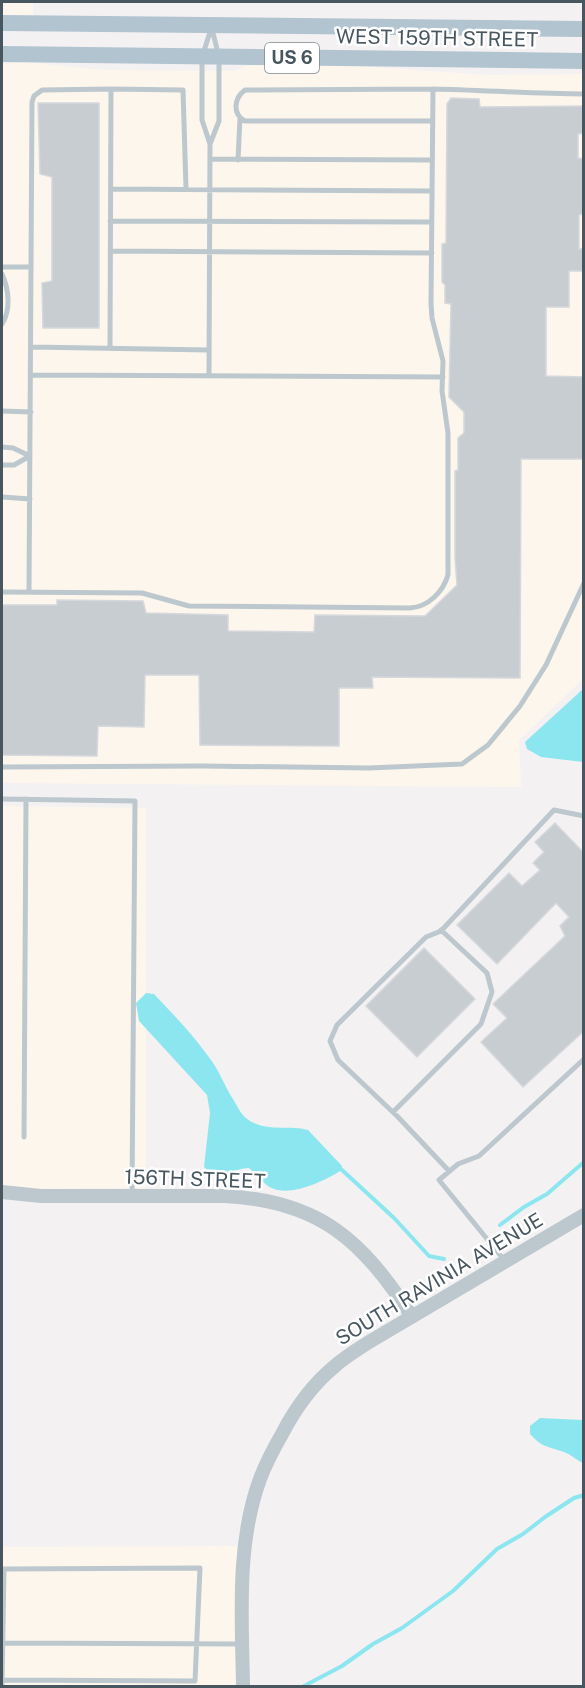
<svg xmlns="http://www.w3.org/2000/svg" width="585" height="1688" viewBox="0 0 585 1688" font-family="'Public Sans',sans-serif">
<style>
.commercial{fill:#fdf6ec}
.water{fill:#8ce6ef}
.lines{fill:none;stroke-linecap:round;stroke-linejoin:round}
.stream{stroke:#8ce6ef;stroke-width:4}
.building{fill:#c8cdd1;stroke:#d5d8dd;stroke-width:1.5}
.service{stroke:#bcc8ce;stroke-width:5}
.tertiary{stroke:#bcc8ce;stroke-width:14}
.primary{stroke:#b1c4d0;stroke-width:16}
.labels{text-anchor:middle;stroke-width:5;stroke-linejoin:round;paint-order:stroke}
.shield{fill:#fff;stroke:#7f898f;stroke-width:1.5}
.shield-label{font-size:18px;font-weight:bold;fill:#48575f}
.street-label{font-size:20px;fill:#48575f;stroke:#fff}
</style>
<rect width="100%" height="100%" fill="#f4f1f2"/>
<path class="commercial" d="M2,2H33V20H2Z
M26,62L102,70L235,71L247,65H342L489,75L583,74V679L519,740L521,787L2,783V64Z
M2,806L146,808V1188L38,1189L2,1186Z
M242,1546L238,1686H2V1547Z"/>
<path class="water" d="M583,689V762L541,757L527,749L525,742Z
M146,993L154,994C174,1015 194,1036 211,1060C219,1071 224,1084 231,1096C238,1106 241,1118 254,1123C271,1131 291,1125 308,1130L342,1166V1170C326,1180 294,1196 274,1189C264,1185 256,1175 249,1168C233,1168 218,1182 204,1167L210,1113L207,1095L139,1021L136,1003Z
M540,1418L583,1420V1463C575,1459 569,1453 561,1451C546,1446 542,1447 530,1434V1426Z"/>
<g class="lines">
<path class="stream" d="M342,1170L394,1218L429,1256L444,1259
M500,1225L524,1207L547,1194L584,1162
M304,1686L342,1666L373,1644L402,1628L453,1591L497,1549L523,1534L545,1517L574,1498L584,1495"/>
</g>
<path class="building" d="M451,98L479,99L480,107L584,106V133L578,134V158L584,159V213L579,215V249H584V271H569V307H546V376L584,377V459H521L520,678L372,677L373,688H339V746L200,745L199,675H145L144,727L98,726L97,756L2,755V605H57V600L143,601L146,613L228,615V631L314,632L315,615L425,616L457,585L455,558V471L458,470V438L464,433V412L449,397L451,304L445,303V285L442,282V244L446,243L447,104Z
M38,103H99V328H43L42,283L52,281V177L40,174Z
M555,823L584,853V1031L523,1087L481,1042L507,1018L493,1004L565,936L560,926L569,917L556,903L497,964L457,925L509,873L522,886L540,870L533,863L544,852L535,842Z
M424,948L475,999L417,1057L366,1006Z"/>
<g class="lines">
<path class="service" d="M111,89L183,90L186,188
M432,121H245C232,114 234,98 245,90L433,89
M210,144L202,120V57L211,29
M210,159L432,160
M238,160L240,118
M111,189L432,191
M110,221L432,222
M110,251L432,253
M2,267H31
M2,274C9,289 11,310 2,324
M31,347L209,350
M31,375L443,377
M209,376L210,144L219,121V57L212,29
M2,411L31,412
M2,447L13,448L30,456
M2,465H14L30,456
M2,497L30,499
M2,592L142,593L189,606L410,608C428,607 443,592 448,575V433L442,391L443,361L432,318L431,303L433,89C483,90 533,94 584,94
M29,592L32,102L34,96L42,90L111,89L110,348
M2,767L202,766L369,768L462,764L488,745L520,706L546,665L584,583
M2,799L135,801L132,1194
M393,1112L481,1024L492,992L487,973L441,930
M24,1137L26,799
M449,1171L398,1117L338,1060L330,1041L337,1025L426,937L441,931L554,810L584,816
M505,1261L439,1180L458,1164L479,1156L584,1059
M2,1569L200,1568L195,1681L2,1680
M2,1643L241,1644
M2,1686L4,1569"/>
<path class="tertiary" d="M2,1192L41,1196H225C320,1201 362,1240 412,1317
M243,1686C242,1619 236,1544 260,1479C266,1463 274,1448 282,1434C295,1409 313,1384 335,1366C345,1357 357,1350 369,1342L584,1215"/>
<path class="primary" d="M2,23L584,29
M2,54L584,61"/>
</g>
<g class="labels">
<rect class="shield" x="265" y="43" width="54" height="30" rx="4.5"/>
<g class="shield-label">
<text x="292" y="64">US 6</text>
</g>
<g class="street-label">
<text transform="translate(437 38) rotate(1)" y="7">WEST 159TH STREET</text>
<text transform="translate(195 1179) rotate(2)" y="7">156TH STREET</text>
<text transform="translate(439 1279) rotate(-31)" y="7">SOUTH RAVINIA AVENUE</text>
</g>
</g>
<rect width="585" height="1688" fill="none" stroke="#48575f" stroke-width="6"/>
</svg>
